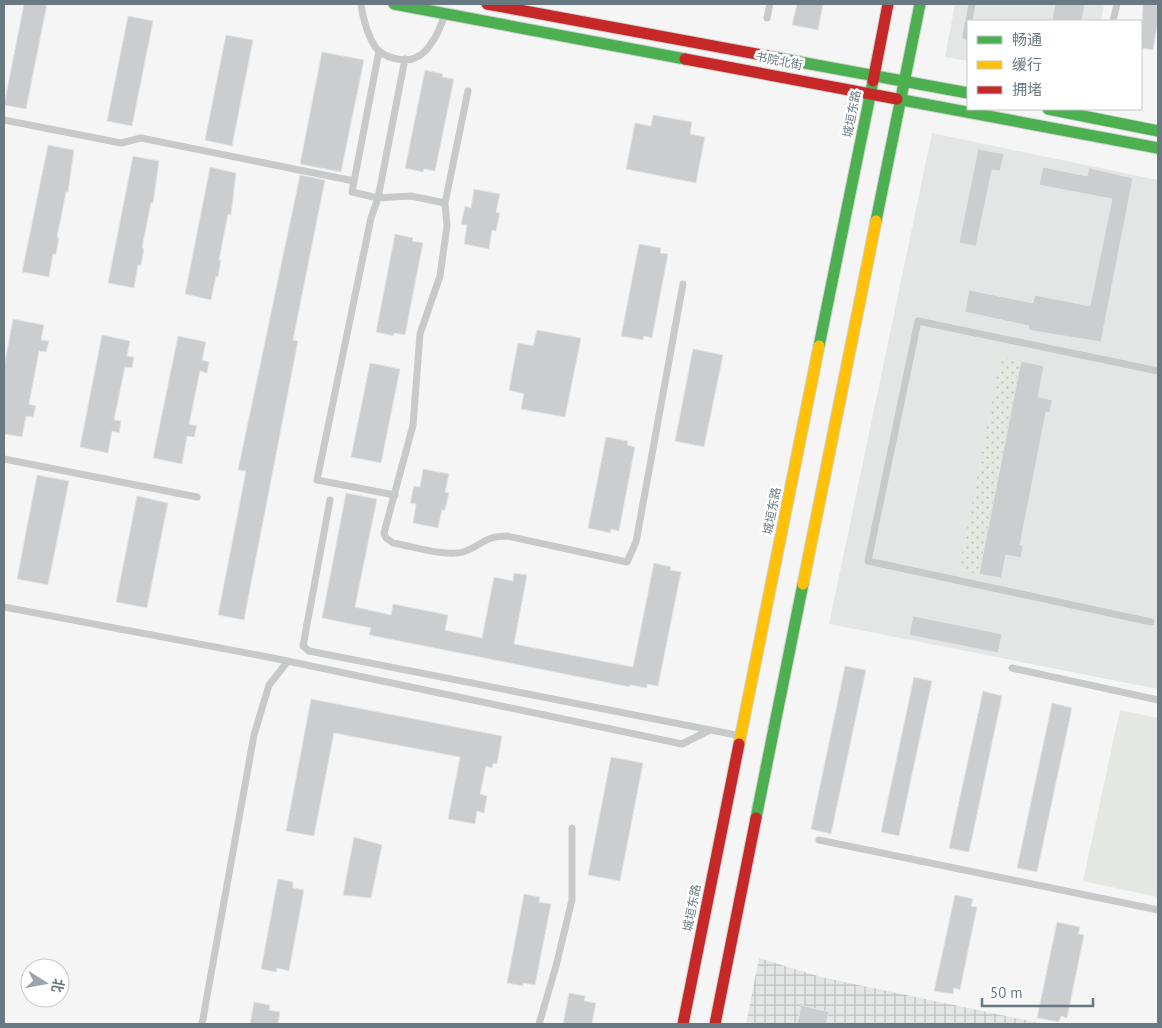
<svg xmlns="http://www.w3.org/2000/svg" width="1162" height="1028" viewBox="0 0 1162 1028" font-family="'PT Sans','Noto Sans SC',sans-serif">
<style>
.built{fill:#e4e6e6}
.industrial{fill:url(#industrial-grid)}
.grass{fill:url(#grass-dots)}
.garden{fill:#e4e7e2}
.building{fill:#cccdce;stroke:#e4e4e4}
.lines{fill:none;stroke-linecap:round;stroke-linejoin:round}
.fast-casing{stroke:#d1d2d2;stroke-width:13}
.slow-casing{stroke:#d1d2d2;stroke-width:13}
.jam-casing{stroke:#d1d2d2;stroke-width:13}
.lane{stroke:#c8caca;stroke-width:7}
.fast{stroke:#4caf50;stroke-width:11}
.slow{stroke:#ffc107;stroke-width:11}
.jam{stroke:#c62828;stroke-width:11}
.labels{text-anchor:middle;stroke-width:5;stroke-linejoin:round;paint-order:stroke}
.street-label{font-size:12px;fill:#697981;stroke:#fff}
</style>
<defs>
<pattern id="industrial-grid" width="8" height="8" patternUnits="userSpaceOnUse" patternTransform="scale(1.25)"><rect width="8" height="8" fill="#e4e6e6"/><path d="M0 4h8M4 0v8" fill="none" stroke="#bdbfc0"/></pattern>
<pattern id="grass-dots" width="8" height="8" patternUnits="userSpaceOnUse" patternTransform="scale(1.25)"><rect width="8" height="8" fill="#e4e7e2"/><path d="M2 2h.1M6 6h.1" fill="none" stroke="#bdc0bd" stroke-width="1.8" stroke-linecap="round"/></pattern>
</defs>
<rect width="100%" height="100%" fill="#f5f5f5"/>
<path class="built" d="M955,4H1104L1101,21H968V61L945,57Z
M932,133L1158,180V689L829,624Z"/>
<path class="industrial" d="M759,958L821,977L1044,1024H746Z"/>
<path class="grass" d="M1001,357L1021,361L979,574L959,570Z"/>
<path class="garden" d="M1120,710L1158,718V897L1083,881Z"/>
<path class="building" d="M24,4H47L26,109L4,105Z
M797,4H823L818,30L792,25Z
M1055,4H1085L1082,21H1052Z
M1143,4H1158V21L1153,50L1141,48Z
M128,16L153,21L132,126L107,121Z
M226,35L253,40L232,146L205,140Z
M322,52L364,60L341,172L300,164Z
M425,70L443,74L442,77L454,79L435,171L424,169L423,172L405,168Z
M653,115L692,122L690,134L705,137L696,183L626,169L635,123L651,126Z
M48,145L74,150L68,192H66L57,237L59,238L56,254H53L49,277L22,272Z
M978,149L1004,154L1000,171L992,170L976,246L959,243Z
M133,156L159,161L153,203H151L142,248L144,249L141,265H138L134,288L108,283Z
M210,167L236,173L231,215L228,214L219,260H221L218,277L216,276L211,300L185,294Z
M1043,167L1087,176L1089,168L1133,178L1101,342L1028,330L1029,326L965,312L969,290L1033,303L1035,295L1090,306L1112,199L1039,185Z
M300,175L325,180L293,340L298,341L244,620L218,615L246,471L238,470Z
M474,189L500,194L496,212L500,213L496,231L492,230L489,249L464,244L467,225L461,224L465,206L471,208Z
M395,234L413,238L412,241L423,243L405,335L394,333V336L376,332Z
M639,244L661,248L660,253L668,254L652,338L644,336L643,340L621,336Z
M13,319L44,325L41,340L49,341L46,352L39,351L29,404L36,406L33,417L26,416L22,437L4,434V367Z
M537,330L581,338L565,417L521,409L524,394L509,390L518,343L533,346Z
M102,335L130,341L127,356L134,357L132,368L125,367L114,420L121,421L119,433L112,431L108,453L80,447Z
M178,336L206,342L202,360L209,362L207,373L200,371L189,424L197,426L194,437L187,436L182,464L153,458Z
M693,349L723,355L704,447L675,441Z
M1021,361L1044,366L1038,397L1052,400L1050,413L1046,412L1020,545H1023L1021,558L1006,555L1001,578L979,574Z
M370,363L400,369L381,463L351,457Z
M606,437L628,441L627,445L635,447L619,531L611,529L610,533L588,528Z
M423,469L449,474L445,492L449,493L445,510H442L438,528L413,523L416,504L410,503L414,486L420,487Z
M37,475L69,481L48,585L17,579Z
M346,493L377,499L355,607L391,615L393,604L448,615L445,630L482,638L494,577L513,581L514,573L527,575L514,644L633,667L654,563L671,567L670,570L681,572L658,686L647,684V688L630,685V687L369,635L371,628L322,618Z
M137,496L168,503L147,608L116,602Z
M913,616L1002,634L998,653L909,635Z
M845,666L866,670L831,834L811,829Z
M914,677L932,681L899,836L881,832Z
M983,691L1002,696L969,852L949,848Z
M311,699L502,736L497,764L493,763L492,768L486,766L480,794L487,796L484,813L477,811L475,824L448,819L460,757L334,733L314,836L286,831Z
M1052,703L1072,708L1037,872L1017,868Z
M611,757L643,763L620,881L588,875Z
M354,837L382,845L371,898L343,895Z
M278,879L293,882V888L304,890L289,971L277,968L276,972L261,969Z
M524,894L540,897L539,902L551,904L535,985L523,983V986L507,983Z
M955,895L973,899L971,906L977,907L960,990L954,988L953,994L934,991Z
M1057,922L1080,927L1078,934L1084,935L1067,1018L1061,1016L1059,1022L1037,1018Z
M569,993L585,996L584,1001L596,1003L592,1024H563Z
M254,1002L270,1005L269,1010L280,1012L278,1024H250Z
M801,1005L829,1012L826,1024H797Z"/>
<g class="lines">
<g class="fast-casing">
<path id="fast" d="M394,4L685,59
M767,56L968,93
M897,99L1158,148
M1048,109L1158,131
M876,221L920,4
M819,346L873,81
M756,818L803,584"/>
</g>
<g class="slow-casing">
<path id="slow" d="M803,584L876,221
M739,744L819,346"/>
</g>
<g class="jam-casing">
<path id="jam" d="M487,4L767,56
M685,59L897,99
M873,81L888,4
M683,1024L739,744
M715,1024L756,818"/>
</g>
<path class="lane" d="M361,4C363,18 367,35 376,48C383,57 404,63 415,58C423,55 430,46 434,39C439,32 442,22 445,14
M767,18L770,4
M969,21L972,4
M1113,21L1117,4
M966,36L968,24
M379,51L352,192L378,198L405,59
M468,91L445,203L447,226L440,276L420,334L413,425L384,533L386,538L393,543C412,546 446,557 463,552C482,546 483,536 507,536L627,562L636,542L683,284
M4,120L121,143L141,138L354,181
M4,459L197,497
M395,495L317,480L371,218L378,198L411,196L445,203
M330,500L303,646L309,651L741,736
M4,607L273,658L682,744L710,730
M1151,622L868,561L918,321L1158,371
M1012,668L1158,700
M819,840L1158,910
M202,1024L254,735L269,685L288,661
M539,1024L556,966L572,900V828"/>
<use href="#fast" class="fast"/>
<use href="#slow" class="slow"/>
<use href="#jam" class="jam"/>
</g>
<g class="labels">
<g class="street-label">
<text transform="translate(779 61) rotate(11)" y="4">书院北街</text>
<text transform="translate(852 114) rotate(-79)" y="4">城垣东路</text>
<text transform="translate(772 511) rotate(-79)" y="4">城垣东路</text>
<text transform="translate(692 908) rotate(-79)" y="4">城垣东路</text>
</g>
</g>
<rect width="1162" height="1028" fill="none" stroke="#697981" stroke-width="10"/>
<rect x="967" y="20" width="175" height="90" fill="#ffffff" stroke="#c3c9cd"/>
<rect x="977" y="36" width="25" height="8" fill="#4caf50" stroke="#c3c9cd"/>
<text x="1012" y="45" font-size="15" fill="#697981">畅通</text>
<rect x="977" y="61" width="25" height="8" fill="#ffc107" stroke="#c3c9cd"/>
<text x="1012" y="70" font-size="15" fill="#697981">缓行</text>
<rect x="977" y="86" width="25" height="8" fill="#c62828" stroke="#c3c9cd"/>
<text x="1012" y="95" font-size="15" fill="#697981">拥堵</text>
<g transform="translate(45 983) rotate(101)"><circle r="24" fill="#ffffff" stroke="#c3c9cd"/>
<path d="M0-4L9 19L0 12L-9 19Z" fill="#9aa4aa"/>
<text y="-8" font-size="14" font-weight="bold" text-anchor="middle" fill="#697981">北</text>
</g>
<path d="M982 998v8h111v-8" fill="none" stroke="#697981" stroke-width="2.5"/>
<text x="990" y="998" font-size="15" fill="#697981" stroke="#ffffff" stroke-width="4" paint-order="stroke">50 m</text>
</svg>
